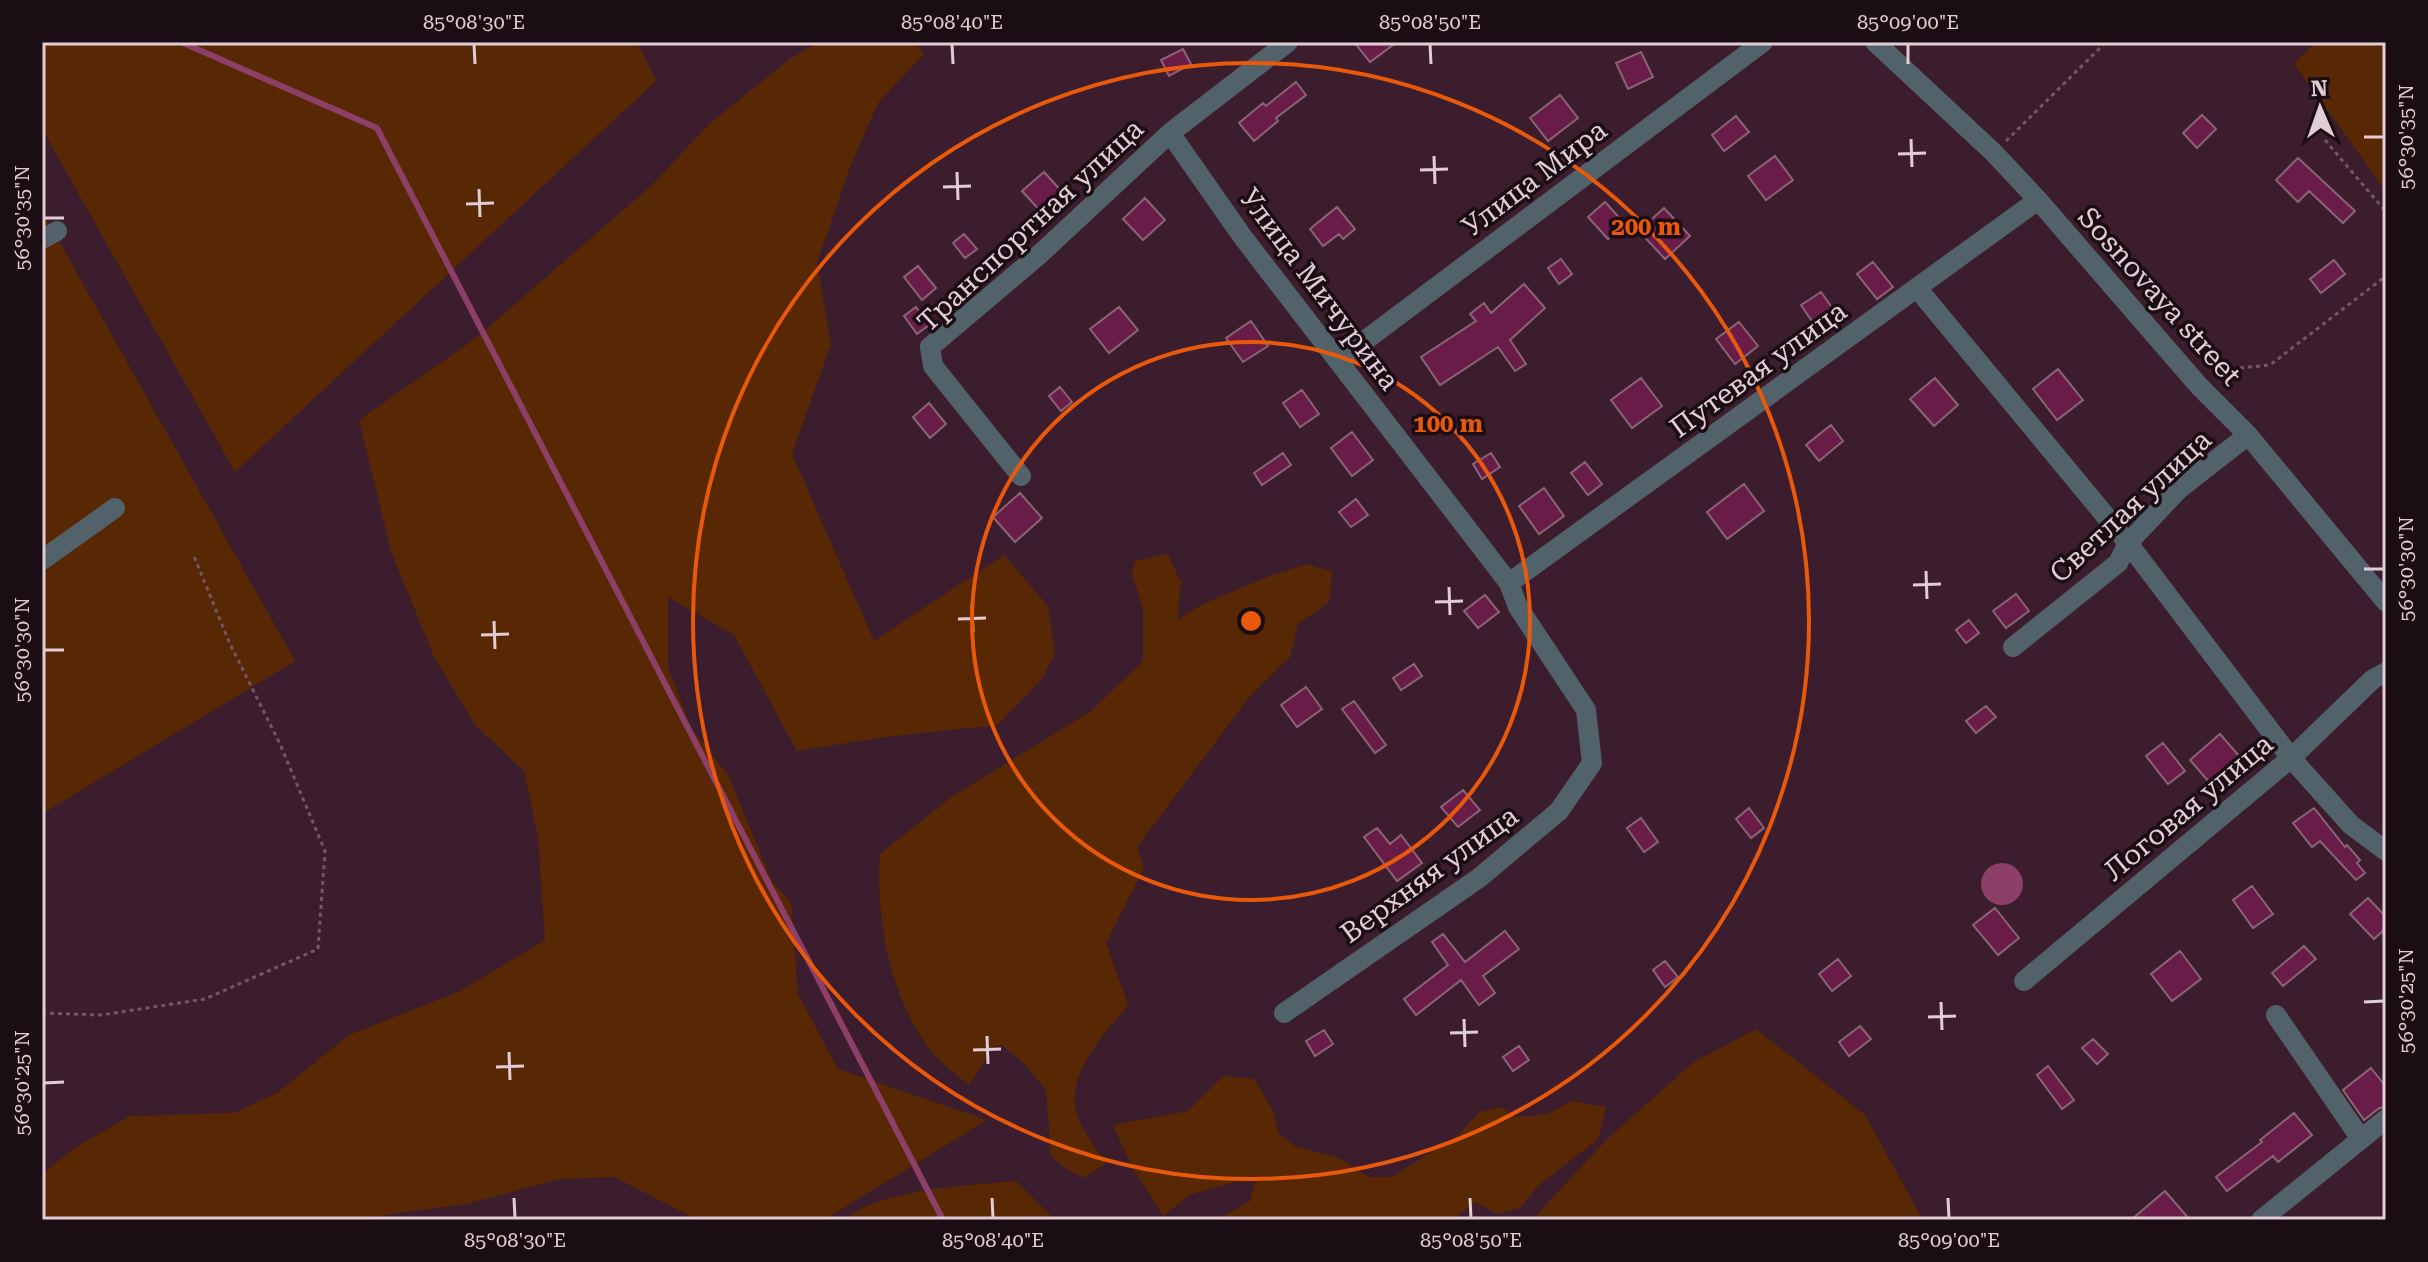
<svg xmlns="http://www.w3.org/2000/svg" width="2428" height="1262" viewBox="0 0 2428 1262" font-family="'Roboto Serif',serif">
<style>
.green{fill:#582703}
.water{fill:#8e3f68}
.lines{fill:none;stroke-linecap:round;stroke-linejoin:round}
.stream{stroke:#8e3f68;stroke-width:6}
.building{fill:#681c47;stroke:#896475;stroke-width:2}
.path{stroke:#735765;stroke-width:3;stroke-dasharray:4 4;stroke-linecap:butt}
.minor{stroke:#52626a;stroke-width:20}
.ticks{fill:none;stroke:#e2cdd6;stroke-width:3}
.ring{fill:none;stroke:#e8590c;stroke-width:4}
.labels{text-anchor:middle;stroke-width:7;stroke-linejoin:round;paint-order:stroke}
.street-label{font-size:28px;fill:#e2cdd6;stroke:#1a0d13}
.centre{fill:#e8590c;stroke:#1a0d13;stroke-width:4}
.ring-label{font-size:24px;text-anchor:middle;font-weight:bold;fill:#e8590c;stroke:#1a0d13;stroke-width:7;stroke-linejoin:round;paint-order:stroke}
.neatline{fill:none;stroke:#e2cdd6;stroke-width:3}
.ticks-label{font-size:20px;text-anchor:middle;fill:#e2cdd6}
</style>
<rect width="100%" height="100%" fill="#3c1d2d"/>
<path class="green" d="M42,42H637L656,81L235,472L42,129Z
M819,42H915L924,54L878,103L850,167L817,263L831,344L792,454L874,641L1004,555L1048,606L1055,653L1042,679L997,725L885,737L797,751L734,635L668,597V667L691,728L728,775L772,881L791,902L798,994L838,1069L987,1120L824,1220H698L614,1177L561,1179L466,1204L349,1220H42V1174L74,1148L130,1116L234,1113L277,1093L349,1035L460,991L545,940L538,837L524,771L475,725L434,657L391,551L359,420L476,338L652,185L709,124L791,58Z
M2316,42H2386V191L2294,64Z
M42,211L295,661L42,814Z
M1168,554L1181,583L1177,620L1203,604L1272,575L1307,564L1332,572L1329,602L1298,624L1290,657L1250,696L1137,847L1144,868L1106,943L1128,1005C1106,1031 1064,1077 1077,1114C1083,1132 1095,1148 1106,1163L1085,1178L1068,1170L1051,1156L1046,1090L1021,1060L1001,1045L991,1047L983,1064L969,1085C957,1075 942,1065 932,1052C891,1002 875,918 880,854L950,798L1091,711L1143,661V608L1132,575L1135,561Z
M1756,1029L1865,1115L1923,1220H1532L1608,1138L1694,1062Z
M1223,1076L1254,1079L1273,1110L1279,1134L1295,1146L1341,1159L1369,1177H1392L1458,1135L1480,1112L1501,1107L1515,1117L1548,1114L1572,1101L1606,1107L1598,1139L1538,1186L1520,1208L1497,1214L1476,1202L1451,1220H1216L1250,1201L1255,1181L1234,1182L1190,1195L1163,1216L1129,1161L1113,1125L1188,1111Z
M1016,1181L1055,1220H845C881,1188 968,1186 1016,1181Z"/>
<path class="water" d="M1981 884a21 21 0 1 1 42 0a21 21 0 1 1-42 0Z"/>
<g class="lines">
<path class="stream" d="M181,42L377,128L943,1220"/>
</g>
<path class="building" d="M1354,42H1397L1370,62Z
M1183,49L1191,64L1169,76L1161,60Z
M1641,52L1653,77L1628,89L1616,63Z
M1296,82L1306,95L1276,118L1278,121L1254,141L1239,123L1263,103L1266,106Z
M1560,95L1578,118L1548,141L1530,118Z
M2202,115L2216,129L2197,148L2183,133Z
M1736,116L1749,132L1724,151L1712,135Z
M1775,156L1793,180L1766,200L1748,176Z
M2298,158L2355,211L2343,223L2309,191L2298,202L2276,180Z
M1044,172L1064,194L1042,213L1022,191Z
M1145,198L1165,220L1143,240L1123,219Z
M1605,202L1625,224L1608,239L1588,217Z
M1337,207L1355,229L1343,239L1339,234L1323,246L1310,229Z
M1664,208L1690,236L1665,259L1639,231Z
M964,234L977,249L965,258L953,243Z
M1561,259L1572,274L1559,284L1548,268Z
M2334,260L2345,274L2321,293L2310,279Z
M1873,262L1893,287L1877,299L1857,274Z
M918,266L936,288L922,300L904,277Z
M1524,284L1545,308L1510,340L1526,364L1515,371L1498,347L1440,385L1421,357L1476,321L1470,314L1484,303L1491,313Z
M1821,292L1842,322L1822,336L1801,305Z
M916,307L929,325L917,334L904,316Z
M1119,307L1138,330L1109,353L1090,329Z
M1251,321L1268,346L1243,362L1226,338Z
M1739,322L1758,346L1735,364L1716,339Z
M2058,369L2083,400L2057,420L2033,389Z
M1641,378L1662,406L1632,428L1611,400Z
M1935,378L1958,405L1934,426L1910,399Z
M1060,387L1072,402L1061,411L1049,396Z
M1302,390L1319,414L1300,427L1283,403Z
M929,403L946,424L930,438L913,417Z
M1831,425L1843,441L1819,461L1806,445Z
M1352,432L1373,460L1352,476L1331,448Z
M1283,453L1291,465L1262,485L1254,473Z
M1491,453L1500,467L1482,479L1473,464Z
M1585,462L1602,484L1588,495L1571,473Z
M1744,484L1764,511L1727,539L1707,512Z
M1544,488L1564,516L1539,534L1519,506Z
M1020,493L1042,518L1015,542L993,517Z
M1356,499L1368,515L1351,527L1339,512Z
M2016,594L2029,611L2006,628L1993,611Z
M1485,595L1499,612L1478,628L1464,611Z
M1969,620L1979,633L1966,643L1956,630Z
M1414,664L1422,676L1401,690L1393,678Z
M1306,687L1322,709L1297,727L1281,705Z
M1354,701L1386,745L1375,753L1342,709Z
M1986,706L1996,717L1976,733L1966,721Z
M2220,734L2246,764L2216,790L2190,760Z
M2163,743L2185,771L2168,784L2146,756Z
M1463,790L1480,810L1458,827L1441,807Z
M1749,808L1764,828L1751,838L1736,819Z
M2314,808L2345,847L2347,845L2360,860L2357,863L2365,873L2356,880L2320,841L2312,847L2293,823Z
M1641,818L1658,842L1644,852L1627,828Z
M1377,828L1390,844L1401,835L1422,863L1397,881L1364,837Z
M2252,886L2273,914L2253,928L2233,900Z
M2368,898L2386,917V928L2374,939L2350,914Z
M1995,908L2019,938L1998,955L1973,925Z
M1505,931L1519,949L1483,976L1495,993L1479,1005L1461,980L1416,1015L1404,999L1448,965L1432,942L1443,934L1465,962Z
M2304,946L2316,959L2283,986L2272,973Z
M2180,951L2201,979L2172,1001L2151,974Z
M1838,959L1851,976L1832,991L1819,974Z
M1665,961L1678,977L1665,987L1653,970Z
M1860,1026L1871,1039L1849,1056L1839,1042Z
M1324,1030L1333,1044L1315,1056L1306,1041Z
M2093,1039L2108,1054L2097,1064L2082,1048Z
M1519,1046L1529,1060L1513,1071L1503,1057Z
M2048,1066L2074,1100L2062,1109L2037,1075Z
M2371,1068L2386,1087V1106L2378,1109L2364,1120L2343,1090Z
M2294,1113L2312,1135L2278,1162L2273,1156L2227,1191L2216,1177L2262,1142L2260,1140Z
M2165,1191L2190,1220H2131Z"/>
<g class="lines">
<path class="path" d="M2325,140L2386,212
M2006,141L2106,42
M2218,376L2230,369L2270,365L2386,276
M42,1013L101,1015L205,999L318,949L325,851L280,744L230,644L193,554"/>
<path class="minor" d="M1875,42L1994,153L2038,200L2199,386L2248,435L2386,602
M1170,133L1242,236L1509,583L1518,607L1586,710L1592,763L1559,811L1479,878L1284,1013
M42,239L57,231
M1917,288L2128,543L2291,758L2351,825L2386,851
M1339,360L1763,42
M1021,476L933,366L930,347L1040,254L1170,133L1288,42
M42,560L115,508
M1509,583L2038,200
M2013,647L2118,563L2128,543L2179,489L2248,435
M2024,981L2291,758L2373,679L2386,672
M2276,1015L2361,1139
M2261,1220L2386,1119"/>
</g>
<path class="ticks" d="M474,44L475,64M952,44L953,64M1430,44L1431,64M1908,44V64M2364,137H2384M1911,139L1912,167M1898,154L1926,153M1434,156L1435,184M1420,170L1448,169M957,172L958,200M943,187L971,186M479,189L480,217M466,204L494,203M44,218H64M2364,569H2384M1926,571L1927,599M1913,585L1941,584M1449,587L1450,615M1435,602L1463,601M972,604L973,632M958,619L986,618M494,621L495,649M481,635L509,634M44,650H64M1941,1002L1942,1030M2364,1002L2384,1001M1928,1017L1956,1016M1464,1019L1465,1047M1450,1033L1478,1032M987,1036L988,1064M973,1050L1001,1049M509,1052L510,1080M496,1067L524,1066M44,1083L64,1082M514,1198L515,1218M992,1198L993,1218M1470,1198L1471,1218M1948,1198L1949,1218"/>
<g class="ring">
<circle cx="1251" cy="621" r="279"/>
<circle cx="1251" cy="621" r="558"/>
</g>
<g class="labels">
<g class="street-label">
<text transform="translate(1534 178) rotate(-37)" y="10">Улица Мира</text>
<text transform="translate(1030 225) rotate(-43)" y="10">Транспортная улица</text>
<text transform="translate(1320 289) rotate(53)" y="10">Улица Мичурина</text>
<text transform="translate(2160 296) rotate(48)" y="10">Sosnovaya street</text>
<text transform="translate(1758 369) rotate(-36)" y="10">Путевая улица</text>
<text transform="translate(2130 506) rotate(-43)" y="10">Светлая улица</text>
<text transform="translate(2188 807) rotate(-40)" y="10">Логовая улица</text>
<text transform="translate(1429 874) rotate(-36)" y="10">Верхняя улица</text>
</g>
</g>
<circle cx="1251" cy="621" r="12" class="centre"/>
<g class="ring-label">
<text x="1646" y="235">200 m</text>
<text x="1448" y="432">100 m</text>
</g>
<rect width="2428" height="1262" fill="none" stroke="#1a0d13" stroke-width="88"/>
<g transform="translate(2320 108) rotate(358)" stroke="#1a0d13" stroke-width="6" paint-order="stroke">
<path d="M0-6L14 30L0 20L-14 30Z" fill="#e2cdd6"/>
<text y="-12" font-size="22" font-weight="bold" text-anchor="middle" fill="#e2cdd6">N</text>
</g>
<rect x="44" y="44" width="2340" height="1174" class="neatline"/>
<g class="ticks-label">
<text x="474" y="29">85°08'30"E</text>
<text x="952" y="29">85°08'40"E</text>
<text x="1430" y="29">85°08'50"E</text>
<text x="1908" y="29">85°09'00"E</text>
<text transform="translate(2406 137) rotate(-90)" y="7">56°30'35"N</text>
<text transform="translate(22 218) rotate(-90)" y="7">56°30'35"N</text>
<text transform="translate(2406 569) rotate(-90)" y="7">56°30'30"N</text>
<text transform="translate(22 650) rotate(-90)" y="7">56°30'30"N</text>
<text transform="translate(2406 1001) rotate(-90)" y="7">56°30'25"N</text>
<text transform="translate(22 1083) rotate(-90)" y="7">56°30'25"N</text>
<text x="515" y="1247">85°08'30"E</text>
<text x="993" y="1247">85°08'40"E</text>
<text x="1471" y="1247">85°08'50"E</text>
<text x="1949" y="1247">85°09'00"E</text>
</g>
</svg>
